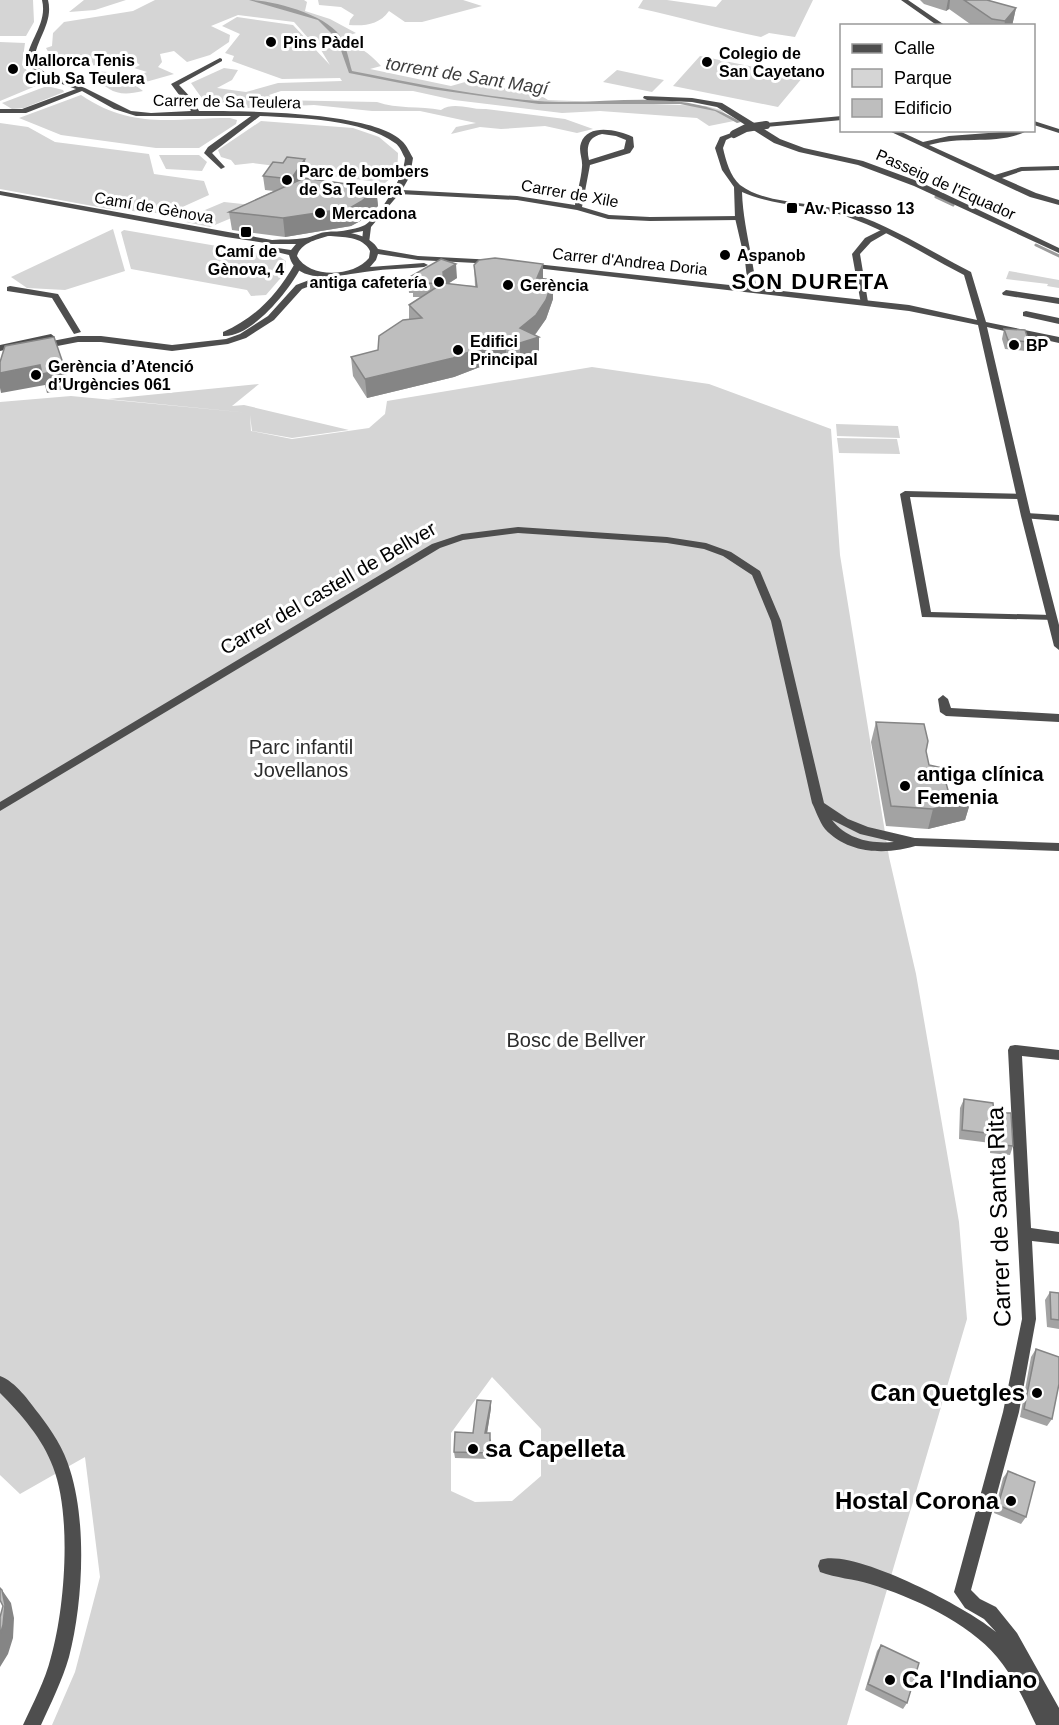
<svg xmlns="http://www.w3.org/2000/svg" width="1059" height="1725" viewBox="0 0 1059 1725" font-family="Arial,sans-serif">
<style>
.green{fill:#d5d5d5;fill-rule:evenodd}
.water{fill:#9c9c9c}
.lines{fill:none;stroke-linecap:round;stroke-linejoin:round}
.stream{stroke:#9c9c9c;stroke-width:3}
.minor{fill:#4e4e4e;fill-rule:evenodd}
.tertiary{fill:#4e4e4e;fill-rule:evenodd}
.tertiary-bridge{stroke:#4e4e4e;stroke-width:8}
.wall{fill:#a3a3a3}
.shaded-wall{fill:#858585}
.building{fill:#bebebe;stroke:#858585;stroke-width:1.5}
.poi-dot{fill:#000;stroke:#fff;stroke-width:2}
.labels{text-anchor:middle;stroke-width:6;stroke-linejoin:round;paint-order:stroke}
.far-poi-label{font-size:16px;font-weight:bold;fill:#000;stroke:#fff;text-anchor:start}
.far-street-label{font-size:16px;fill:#000;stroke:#fff}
.far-water-label{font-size:18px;font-style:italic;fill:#3d3d3d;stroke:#fff}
.street-label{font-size:20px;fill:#000;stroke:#fff}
.park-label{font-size:20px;fill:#2c2c2c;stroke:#fff}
.poi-label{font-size:20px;font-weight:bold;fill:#000;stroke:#fff;text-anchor:start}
.far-district-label{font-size:22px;font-weight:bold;letter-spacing:1.5px;fill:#000;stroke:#fff}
.near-street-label{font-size:24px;fill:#000;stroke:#fff}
.near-poi-label{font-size:24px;font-weight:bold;fill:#000;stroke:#fff;text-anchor:end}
</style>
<rect width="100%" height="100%" fill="#fff"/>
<path class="green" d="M0,0H33L34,22L26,36H0Z
M84,0H126L95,10L69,12Z
M155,0H304L307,2L305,11L330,19L356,33L313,47L330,65L321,50C351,43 359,42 381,66L370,69L451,86L465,82L535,92L548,100L706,106L721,110L734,121L709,126L697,118L600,111L562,113L454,100L413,91H281L269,95L273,100L377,102C397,109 420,106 441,110C454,101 471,110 486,109L565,119L593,129L577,133L545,126L501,129L480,127L451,134L456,127L476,123L420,111H372L314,105L249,108L228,103L206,104L191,83L224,68L238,70L232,80L217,88L246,92L278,83L342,81L340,78L282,79L232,61L234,56L225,53L240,34L222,26L237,17L293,25L311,44L309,39L294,22L238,15L211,26L230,35L229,42L210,55L187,62L174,51L160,54L162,62L158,67L174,74L135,85L143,91C118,97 110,92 92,75V72C111,69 130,79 147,72L134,68L140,65L134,61C110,64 59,74 46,48L52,46L53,33L64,22L133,11Z
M318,0H463L482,6L422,22H405L389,11C379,25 365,26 349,25L350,20L354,15L341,7L319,5Z
M643,0H667L716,7L722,0H813L795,37L769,33L761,37C720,29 680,17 638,8Z
M0,42L25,43L22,65L33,77L43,83L0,101Z
M700,56L803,77L778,107L673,86Z
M617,70L664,80L652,92L603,82Z
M47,86L63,90L64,92L24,108L12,109L2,103Z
M81,95C133,130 171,118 230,118L237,120L236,124L199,148H156L61,135L19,118Z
M261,121L353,128L379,137L398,153C398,167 396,175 385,183L317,174L316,171L253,163L235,165L231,160L221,157L218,150Z
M0,123L28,127L55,142L149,154L154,174L204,181L209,195L167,214L109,209L0,189Z
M159,155H199L207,162L202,171L166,169Z
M224,202L252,205L253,209L210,227L186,222V218Z
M113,229L125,271L65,290L27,288L11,277Z
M124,230L280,257L286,261L285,273L266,295L251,296L247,290L131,269L121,232Z
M1009,271L1059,280V288L1047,286L1048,284L1006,279Z
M592,367L709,384L831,429L840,555L889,857L916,974L959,1222L967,1319L847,1725H52L75,1672L100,1577L85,1457L20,1494L0,1475V402L71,396L250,413L108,399L259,384L232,406L244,405L349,430L292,438L252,431L250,415L251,431L292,439L369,428L385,414L387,401ZM492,1377L541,1429V1476L512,1501L475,1502L451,1491V1433Z
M836,424L898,426L900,438L837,436Z
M837,438L897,439L900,454L839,453Z"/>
<path class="water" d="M249,0C274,0 331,16 342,39C347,49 349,61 352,71C413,83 476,96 538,101C605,107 680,85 741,122L737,123L715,111L680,104H539L431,89L349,73L337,39L318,20Z"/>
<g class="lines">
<path class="stream" d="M936,197L953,205
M1036,245L1059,256"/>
<path class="minor" d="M42,0H48C54,24 34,41 34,64L47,74L85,88L131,111L151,113L191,111L171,84L220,58L222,59V61L179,85L194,101L199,111C241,111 375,111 403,142C407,146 410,153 413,158L410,176L402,190L517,196L575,205C577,192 581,180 582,167C583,159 578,151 581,143C588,123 618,130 633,137L634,147L630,153L590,165L582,207L609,215L650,217L739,216L743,218L739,220L650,221L608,219L577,210L517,200L399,194L371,227L369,243L362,241L363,231L337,236V232C345,230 358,229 365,225C381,214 404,177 405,158C402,153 400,146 395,143C362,119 300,118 260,116L212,153L225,167L221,169L204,153L208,147L251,116H136L114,109L82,91L26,113H0V109H22L76,89L42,77L26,65C27,41 48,24 42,0ZM602,134L616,136L626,140L624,149L589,160C586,147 588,137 602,134Z
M644,96L692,98L722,103L780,139L804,148L863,161L920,182L1059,248V253L914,186L858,165L799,152L774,143L717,107L692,102L647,100L643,98Z
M1034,121L1059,129V133L1034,125Z
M887,130H897L923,142L949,136L1029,130C999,146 962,135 929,145L995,175L1021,167L1059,166V170L1022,171L1002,178L1036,193L1059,200V205L1030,197Z
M883,229L890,231L871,242L860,254L868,302L861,304L852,254L865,238Z
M294,265L301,267C290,290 251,338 223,336V332C255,318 277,295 294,265Z
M328,273L332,276L331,278L302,289L274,320L246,338L228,344L172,351L101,342H78L42,349L38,346L42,343L78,336H101L172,345L226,339L240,334L268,316L296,285Z
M10,286L58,294L81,332L74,334L52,298L7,291V287Z
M1006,290L1059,298V304L1003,295L1002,293Z
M1026,311L1059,318V324L1023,316V312Z
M51,334L55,337L54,339L0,351V345Z
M905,491L1024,494V498L1021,499L910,497L931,612L1052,615L1057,618L1056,620L922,617L900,494Z
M1026,513L1059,515V521L1023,518V514Z
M518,527L667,537L706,543L731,552L760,571L781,621L824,803L848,819L868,827L919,839L921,842L919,845C888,855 849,855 825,829C819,821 816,811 812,803L771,621L752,575L723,556L704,549L667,543L518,533L463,540L440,548L0,811V802L432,544L462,534ZM832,820L860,834L894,842C870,844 847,839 832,820Z
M943,695L948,699L951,708L1059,714V722L946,716L940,712L938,699Z
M1015,1045L1059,1050V1060L1022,1056L1031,1228L1059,1232V1244L1032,1241L1036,1319L1019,1412L971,1590L980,1599L996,1607L1017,1633L1059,1708V1725H1036C1025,1702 1014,1677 997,1657C968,1622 912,1597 870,1584C854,1579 836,1578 820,1572L818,1566L820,1560C852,1547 970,1609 996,1632L984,1619L965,1608L954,1592L1003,1412L1022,1319L1008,1050L1010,1046Z
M0,1376C16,1382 29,1401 39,1414C52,1431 64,1449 70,1470C87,1523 83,1603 69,1657C62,1681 51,1703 41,1725H23C33,1703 45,1681 51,1657C65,1608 72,1515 53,1467C43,1439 21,1414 0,1393Z"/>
<path class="tertiary" d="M901,0H908L946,26H938Z
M842,116V120L766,127L762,125L766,123Z
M734,132L738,134L726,140L723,148C726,161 730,176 740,185C768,206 818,201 851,213C893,227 932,252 971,272L986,322L1059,337V343L987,327L1031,516L1059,625V650L1054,646L1021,516L978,325L909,311L527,267L523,265L527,263L748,287L745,261L735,218L734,187L722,170L715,148L720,137ZM742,192C775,207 811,204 845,216C887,230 925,255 964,275L977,320L909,305L756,288C753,256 743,225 742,192Z
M0,191L272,240C283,239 294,240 305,238C312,237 320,232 327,232C343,230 370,234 378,249L418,256L495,260L499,262L495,264L418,260L378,254L376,260L370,267L424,263L428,265L424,267C402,269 380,269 358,273C337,276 296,285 289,255L260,248L264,246L291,250L296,244H272L226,237L0,195ZM328,236C342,237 363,236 370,251L369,258C354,277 309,279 297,256C301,243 315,240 328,236Z
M915,838L1059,843V851L915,846L909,842Z"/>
<path class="tertiary-bridge" d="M734,134L746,128L766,125"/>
</g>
<path class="wall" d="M920,0H987L1016,8L1012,26H973L949,9L946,11L924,4Z
M306,173L303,178L376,188L378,206L364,219L351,226L285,237L232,230L229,212L274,191L265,190L263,176Z
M543,264V279L553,280V299L546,319L535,335L539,337V356L520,362L506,357L454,377L367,398L353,376L351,357L378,350L409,320V305L421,297H413V293H409L408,278H457L448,284L475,286L474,265Z
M1004,329L1029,342L1026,351L1005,349L1002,339Z
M876,722L926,751L929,765L949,794L971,800L965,820L928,829L886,826L871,742Z
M964,1099L994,1113L1013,1146L1010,1155L990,1153L991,1143L959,1139L960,1108Z
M1050,1292L1059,1293V1329L1047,1327L1045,1300Z
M1036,1349L1052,1419L1047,1426L1020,1417L1031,1357Z
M491,1408L487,1433L491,1440L490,1459L455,1458L454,1452L473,1433Z
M1008,1471L1026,1517L1021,1524L994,1513L1003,1478Z
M881,1645L907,1703L903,1709L865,1690L877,1651Z"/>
<path class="shaded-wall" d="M948,0H950L949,9L946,11Z
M1016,8L1012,26H1004L1005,21Z
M305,159L306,173L293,193L291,179Z
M376,188L378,206L364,219L351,226L285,237L283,218Z
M456,264L457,278L444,286L443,272Z
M543,264V282L537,278Z
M553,280V299L546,319L536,333L527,341L539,337V356L520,362V328Z
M506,338V357L454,377L367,398L365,379Z
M40,365L65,369L69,388L47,393L45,385L1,393L0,388V373Z
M971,800L965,820L928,829L933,809Z
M491,1401V1408L486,1440L485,1433Z
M2,1590L11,1603L14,1618L13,1638L8,1654L0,1667V1635L5,1605Z"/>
<path class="building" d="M964,0H987L1016,8L1005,21L992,19Z
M287,157L305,159L291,179L263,176L273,162L283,163Z
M304,178L376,188L362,201L350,208L283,218L229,212Z
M495,258L543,264L537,278L553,280L546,300L536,315L520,328L539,337L520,343L506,338L453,358L365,379L351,357L378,350L379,336L403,320L422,318L409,305L443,283L477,287L474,265L479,260Z
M441,259L456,264L443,272L444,283L441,284L412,282L416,280L408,278Z
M1004,329L1025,330L1029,342L1008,340Z
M54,337L65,369L42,374L40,365L0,373V362L5,346Z
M876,722L924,724L928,741L926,751L929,765L942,768L949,794L971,800L933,809L891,806Z
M964,1099L993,1103L994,1113H1011L1013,1146L994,1144V1134L962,1130Z
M1050,1292L1059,1293V1320L1051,1319Z
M1036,1349L1059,1357V1384L1052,1419L1024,1409Z
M477,1400L491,1401L485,1433H490V1453L454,1452L455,1432L473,1433Z
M1008,1471L1035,1482L1026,1517L998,1505Z
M0,1588L2,1590L5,1605L3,1625L0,1635V1617L3,1606L0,1600Z
M881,1645L919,1663L907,1703L868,1684Z"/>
<g class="poi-dot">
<circle cx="271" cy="42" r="6"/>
<circle cx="707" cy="62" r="6"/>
<circle cx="13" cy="69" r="6"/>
<circle cx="287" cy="180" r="6"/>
<rect x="786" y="202" width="12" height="12" rx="3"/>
<circle cx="320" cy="213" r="6"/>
<rect x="240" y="226" width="12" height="12" rx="3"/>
<circle cx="725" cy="255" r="6"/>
<circle cx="439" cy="282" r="6"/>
<circle cx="508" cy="285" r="6"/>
<circle cx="1014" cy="345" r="6"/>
<circle cx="458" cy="350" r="6"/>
<circle cx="36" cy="375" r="6"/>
<circle cx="905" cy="786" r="6"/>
<circle cx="1037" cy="1393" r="6"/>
<circle cx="473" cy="1449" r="6"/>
<circle cx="1011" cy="1501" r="6"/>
<circle cx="890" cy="1680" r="6"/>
</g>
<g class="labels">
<g class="far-poi-label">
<text x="283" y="48">Pins Pàdel</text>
<text x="719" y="59">Colegio de<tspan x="719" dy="18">San Cayetano</tspan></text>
<text x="25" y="66">Mallorca Tenis<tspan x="25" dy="18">Club Sa Teulera</tspan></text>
<text x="299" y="177">Parc de bombers<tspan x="299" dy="18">de Sa Teulera</tspan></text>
<text x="804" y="214">Av. Picasso 13</text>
<text x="332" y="219">Mercadona</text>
<text x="246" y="257" text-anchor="middle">Camí de<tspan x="246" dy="18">Gènova, 4</tspan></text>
<text x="737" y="261">Aspanob</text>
<text x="427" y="288" text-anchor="end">antiga cafetería</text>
<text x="520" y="291">Gerència</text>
<text x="470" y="347">Edifici<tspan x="470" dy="18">Principal</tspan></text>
<text x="1026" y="351">BP</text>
<text x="48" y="372">Gerència d’Atenció<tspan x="48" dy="18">d’Urgències 061</tspan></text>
</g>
<g class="far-street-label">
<text transform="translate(227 101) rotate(1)" y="6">Carrer de Sa Teulera</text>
<text transform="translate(946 184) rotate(24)" y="6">Passeig de l'Equador</text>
<text transform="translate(570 193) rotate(10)" y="6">Carrer de Xile</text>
<text transform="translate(154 207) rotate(10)" y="6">Camí de Gènova</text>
<text transform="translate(630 261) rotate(6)" y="6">Carrer d'Andrea Doria</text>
</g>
<g class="far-water-label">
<text transform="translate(467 76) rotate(9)" y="6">torrent de Sant Magí</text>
</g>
<g class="street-label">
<text transform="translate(328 588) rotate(-30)" y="7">Carrer del castell de Bellver</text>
</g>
<g class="park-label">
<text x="301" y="754">Parc infantil<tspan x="301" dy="23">Jovellanos</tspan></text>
<text x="576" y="1047">Bosc de Bellver</text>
</g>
<g class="poi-label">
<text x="917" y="781">antiga clínica<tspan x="917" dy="23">Femenia</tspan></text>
</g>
<g class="far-district-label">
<text x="811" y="289">SON DURETA</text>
</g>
<g class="near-street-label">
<text transform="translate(999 1217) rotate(-92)" y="8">Carrer de Santa Rita</text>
</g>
<g class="near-poi-label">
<text x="1025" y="1401">Can Quetgles</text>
<text x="485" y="1457" text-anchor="start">sa Capelleta</text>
<text x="999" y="1509">Hostal Corona</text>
<text x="902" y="1688" text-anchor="start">Ca l'Indiano</text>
</g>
</g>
<rect x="840" y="24" width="195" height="108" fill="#ffffff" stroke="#999999" stroke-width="1.5"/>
<rect x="852" y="44" width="30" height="9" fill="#4e4e4e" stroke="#999999" stroke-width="1.5"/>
<text x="894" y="54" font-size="18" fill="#000000">Calle</text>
<rect x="852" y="69" width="30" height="18" fill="#d5d5d5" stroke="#999999" stroke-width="1.5"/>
<text x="894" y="84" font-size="18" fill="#000000">Parque</text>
<rect x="852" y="99" width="30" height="18" fill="#bebebe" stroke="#999999" stroke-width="1.5"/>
<text x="894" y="114" font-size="18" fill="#000000">Edificio</text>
</svg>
